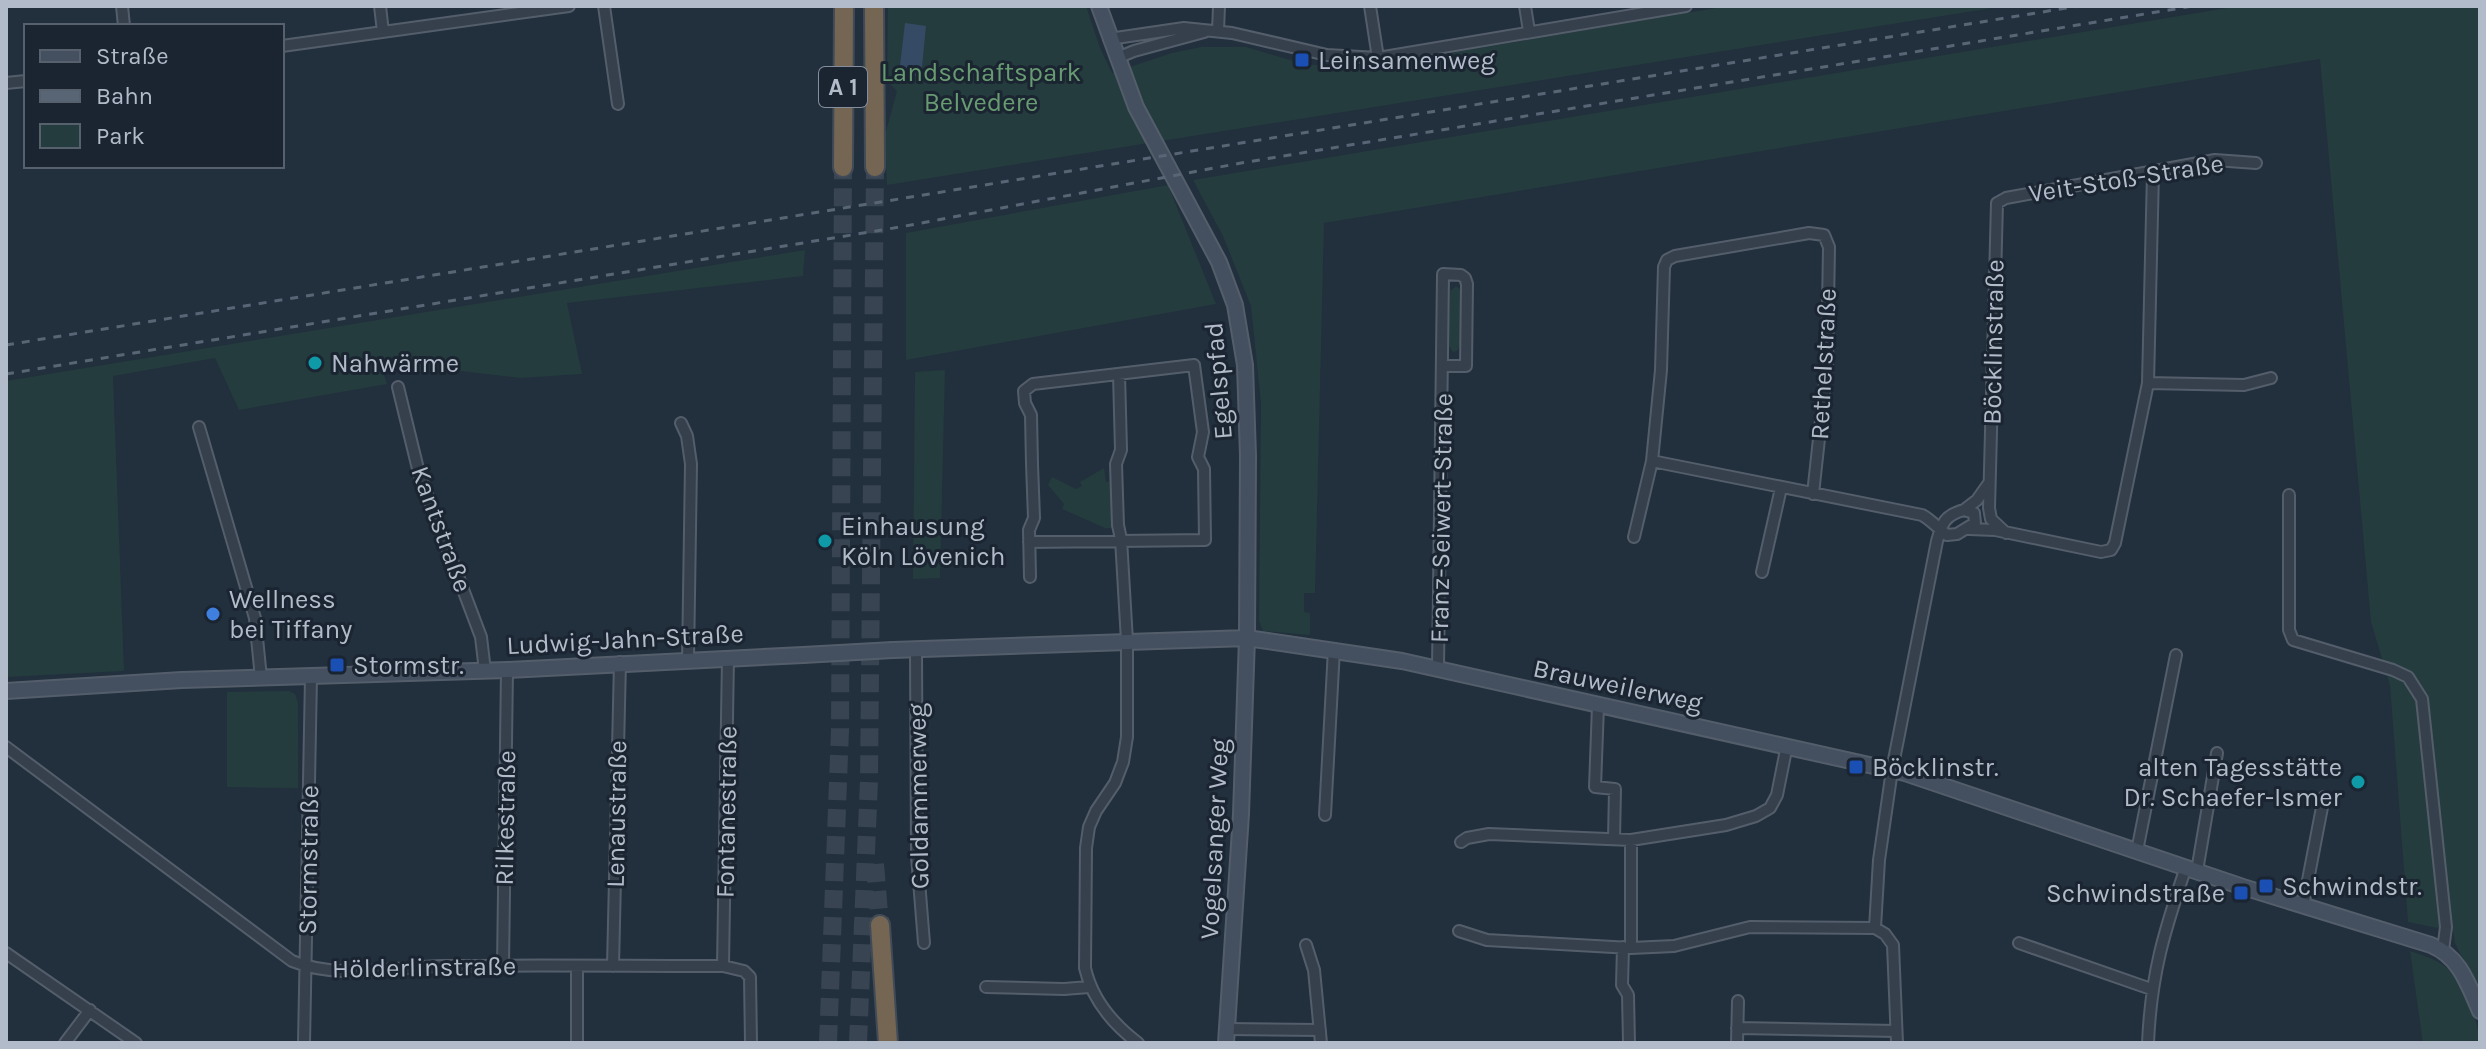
<svg xmlns="http://www.w3.org/2000/svg" width="2486" height="1049" viewBox="0 0 2486 1049" font-family="Karla,sans-serif">
<style>
.green{fill:#243c3e}
.water{fill:#354b65}
.lines{fill:none;stroke-linecap:round;stroke-linejoin:round}
.highway-tunnel{stroke:#384452;stroke-width:18;stroke-dasharray:18 9;stroke-linecap:butt}
.street-casing{stroke:#545e6b;stroke-width:14}
.secondary-casing{stroke:#545e6b;stroke-width:18}
.highway-casing{stroke:#414b58;stroke-width:22}
.street{stroke:#36404d;stroke-width:10}
.secondary{stroke:#445060;stroke-width:14}
.highway{stroke:#746653;stroke-width:18}
.rail{stroke:#586574;stroke-width:3;stroke-dasharray:8 8;stroke-linecap:butt}
.secondary-bridge-casing{stroke:#545e6b;stroke-width:18;stroke-linecap:butt}
.secondary-bridge{stroke:#445060;stroke-width:14}
.transit-dot{fill:#1a4fb4;stroke:#1b2532;stroke-width:3}
.culture-dot{fill:#0f9aa8;stroke:#1b2532;stroke-width:3}
.shop-dot{fill:#3f7fe0;stroke:#1b2532;stroke-width:3}
.labels{text-anchor:middle;stroke-width:6;stroke-linejoin:round;paint-order:stroke}
.shield{fill:#1b2532;stroke:#858e9c;stroke-width:2}
.shield-label{font-size:24px;font-weight:bold;fill:#b2bbc9}
.poi-label{font-size:26px;fill:#b2bbc9;stroke:#1b2532;text-anchor:start}
.park-label{font-size:26px;fill:#689b72;stroke:#1b2532}
.street-label{font-size:26px;fill:#b2bbc9;stroke:#1b2532}
</style>
<rect width="100%" height="100%" fill="#222f3d"/>
<path class="green" d="M888,6H1086L1100,48L1112,73L1172,53L1201,47H1246L1307,65H1379L1728,6H2005L887,185L885,135L897,91L887,81Z
M2239,6H2480V994L2455,943L2453,931L2408,922L2390,685L2371,622L2320,59L1324,223L1315,593H1304V612L1310,613V635L1263,631L1259,621L1261,403L1251,306L1223,236L1193,180Z
M1168,185L1216,304L906,360V233Z
M805,250L803,276L567,303L582,374L520,378L443,369L418,372C411,363 407,363 397,366L378,357L387,384L239,410L215,358L113,376L124,671L6,677V381Z
M1456,286L1461,290L1460,345L1457,351L1453,352L1448,345L1450,291Z
M945,370L940,578L913,579L915,372Z
M1104,468L1106,482L1113,481L1114,528H1105L1062,509L1064,504L1048,485L1052,477L1076,489L1082,486L1080,482Z
M289,691L295,694L298,703V788L227,787V692Z
M2410,951C2422,955 2436,959 2446,967C2461,980 2480,1023 2480,1043H2423Z"/>
<path class="water" d="M905,23L926,26L921,77L899,74Z"/>
<g class="lines">
<path class="highway-tunnel" d="M875,864L880,925
M828,1043L840,730L843,167
M858,1043L869,781L875,167"/>
<g class="street-casing">
<path id="street" d="M122,6L124,26
M380,6L383,32
M604,6L618,104
M1370,6L1378,58
M1525,6L1529,31
M1218,31L1219,6
M1109,39L1184,28L1232,33L1327,55L1378,58L1686,6
M282,46L569,6
M1117,58L1134,51L1204,32
M6,83L26,81
M1119,374L1121,450L1116,464L1118,525L1121,539L1127,641V737L1123,762L1115,783L1096,811L1089,827L1086,848L1085,968C1092,999 1113,1024 1138,1043
M2148,383L2244,385L2271,378
M398,387L419,473L481,637L485,671
M681,423L687,436L691,464L688,660
M199,427L255,618L261,678
M1652,461L1922,515C1933,521 1938,529 1947,535L1957,534L1975,523L1974,513L1964,510C1945,515 1942,523 1937,541L1892,770L1879,860L1875,928
M2289,495V630L2293,640L2393,670L2408,677L2422,699L2446,927L2443,950
M1964,510L1977,500L1989,483
M1969,529L1995,530L2101,552L2111,550L2115,543L2148,383L2153,173
M2006,533L1991,519L1989,508L1997,203L2006,198L2215,160L2256,163
M1634,537L1652,461L1661,370L1664,267L1667,260L1675,256L1809,233L1824,235L1829,247L1827,365L1813,494
M1029,542L1205,540L1204,469L1198,457L1203,432L1194,365L1033,384L1024,391L1025,403L1031,415L1032,464L1034,518L1029,530L1030,577
M1762,572L1781,488
M916,649L917,856L924,943
M1438,669L1443,274L1461,275L1465,278L1467,284L1466,366H1443
M1598,706L1595,787L1615,789L1614,839
M6,747L292,961C338,980 394,967 443,966C536,965 629,966 723,966L744,971L750,977L751,1043
M1325,815L1334,649
M1461,842L1467,838L1489,834L1631,840L1726,825L1756,816L1770,808L1777,795L1787,745
M2137,851L2176,655
M2197,871L2217,753
M2303,906L2324,797
M1459,931L1487,940L1631,948L1674,946L1750,927L1875,928L1885,934L1893,945L1897,1043
M2019,943L2151,989
M1306,945L1314,970L1321,1043
M1623,947L1622,985L1628,995L1629,1043
M1631,948V840
M6,953L136,1043
M503,966L507,670
M613,966L620,662
M723,966L728,657
M986,987L1064,989L1089,987
M1737,1028L1896,1031
M1228,1029L1320,1030
M65,1043L90,1010
M304,1043L311,677
M577,1043V966
M1737,1043L1738,1001
M2148,1043C2151,974 2164,932 2186,867"/>
</g>
<g class="secondary-casing">
<path id="secondary" d="M1099,6L1136,107L1219,262L1235,305L1245,365L1248,456L1247,638L1241,814L1226,1043
M893,650L1247,638L1402,661L1905,773L2243,887L2431,945C2460,957 2468,984 2480,1011
M6,691L182,680L507,670L803,655"/>
</g>
<g class="highway-casing">
<path id="highway" d="M874,6L875,167
M843,167L844,6
M880,925L888,1043"/>
</g>
<use href="#street" class="street"/>
<use href="#secondary" class="secondary"/>
<use href="#highway" class="highway"/>
<path class="rail" d="M6,345L2079,6
M6,374L900,227L1241,163L2193,6"/>
<g class="secondary-bridge-casing">
<path id="secondary-bridge" d="M803,655L893,650"/>
</g>
<use href="#secondary-bridge" class="secondary-bridge"/>
</g>
<g class="transit-dot">
<rect x="1294" y="52" width="16" height="16" rx="4"/>
<rect x="329" y="657" width="16" height="16" rx="4"/>
<rect x="1848" y="759" width="16" height="16" rx="4"/>
<rect x="2258" y="878" width="16" height="16" rx="4"/>
<rect x="2233" y="885" width="16" height="16" rx="4"/>
</g>
<g class="culture-dot">
<circle cx="315" cy="363" r="8"/>
<circle cx="825" cy="541" r="8"/>
<circle cx="2358" cy="782" r="8"/>
</g>
<circle class="shop-dot" cx="213" cy="614" r="8"/>
<g class="labels">
<rect class="shield" x="819" y="67" width="48" height="40" rx="6"/>
<g class="shield-label">
<text x="843" y="95">A 1</text>
</g>
<g class="poi-label">
<text x="1318" y="69">Leinsamenweg</text>
<text x="331" y="372">Nahwärme</text>
<text x="841" y="535">Einhausung<tspan x="841" dy="30">Köln Lövenich</tspan></text>
<text x="229" y="608">Wellness<tspan x="229" dy="30">bei Tiffany</tspan></text>
<text x="353" y="674">Stormstr.</text>
<text x="1872" y="776">Böcklinstr.</text>
<text x="2342" y="776" text-anchor="end">alten Tagesstätte<tspan x="2342" dy="30">Dr. Schaefer-Ismer</tspan></text>
<text x="2282" y="895">Schwindstr.</text>
<text x="2225" y="902" text-anchor="end">Schwindstraße</text>
</g>
<g class="park-label">
<text x="981" y="81">Landschaftspark<tspan x="981" dy="30">Belvedere</tspan></text>
</g>
<g class="street-label">
<text transform="translate(2126 178) rotate(-9)" y="9">Veit-Stoß-Straße</text>
<text transform="translate(1993 342) rotate(-89)" y="9">Böcklinstraße</text>
<text transform="translate(1823 364) rotate(-87)" y="9">Rethelstraße</text>
<text transform="translate(1218 381) rotate(-95)" y="9">Egelspfad</text>
<text transform="translate(1441 518) rotate(-89)" y="9">Franz-Seiwert-Straße</text>
<text transform="translate(442 529) rotate(70)" y="9">Kantstraße</text>
<text transform="translate(625 639) rotate(-3)" y="9">Ludwig-Jahn-Straße</text>
<text transform="translate(1618 685) rotate(12)" y="9">Brauweilerweg</text>
<text transform="translate(918 796) rotate(-91)" y="9">Goldammerweg</text>
<text transform="translate(726 812) rotate(-89)" y="9">Fontanestraße</text>
<text transform="translate(616 814) rotate(-89)" y="9">Lenaustraße</text>
<text transform="translate(505 818) rotate(-89)" y="9">Rilkestraße</text>
<text transform="translate(1214 839) rotate(-87)" y="9">Vogelsanger Weg</text>
<text transform="translate(308 860) rotate(-89)" y="9">Stormstraße</text>
<text transform="translate(424 967) rotate(-1)" y="9">Hölderlinstraße</text>
</g>
</g>
<rect width="2486" height="1049" fill="none" stroke="#b2bbc9" stroke-width="16"/>
<rect x="24" y="24" width="260" height="144" fill="#1b2532" stroke="#57616e" stroke-width="2"/>
<rect x="40" y="50" width="40" height="12" fill="#445060" stroke="#57616e" stroke-width="2"/>
<text x="96" y="64" font-size="24" fill="#b2bbc9">Straße</text>
<rect x="40" y="90" width="40" height="12" fill="#586574" stroke="#57616e" stroke-width="2"/>
<text x="96" y="104" font-size="24" fill="#b2bbc9">Bahn</text>
<rect x="40" y="124" width="40" height="24" fill="#243c3e" stroke="#57616e" stroke-width="2"/>
<text x="96" y="144" font-size="24" fill="#b2bbc9">Park</text>
</svg>
